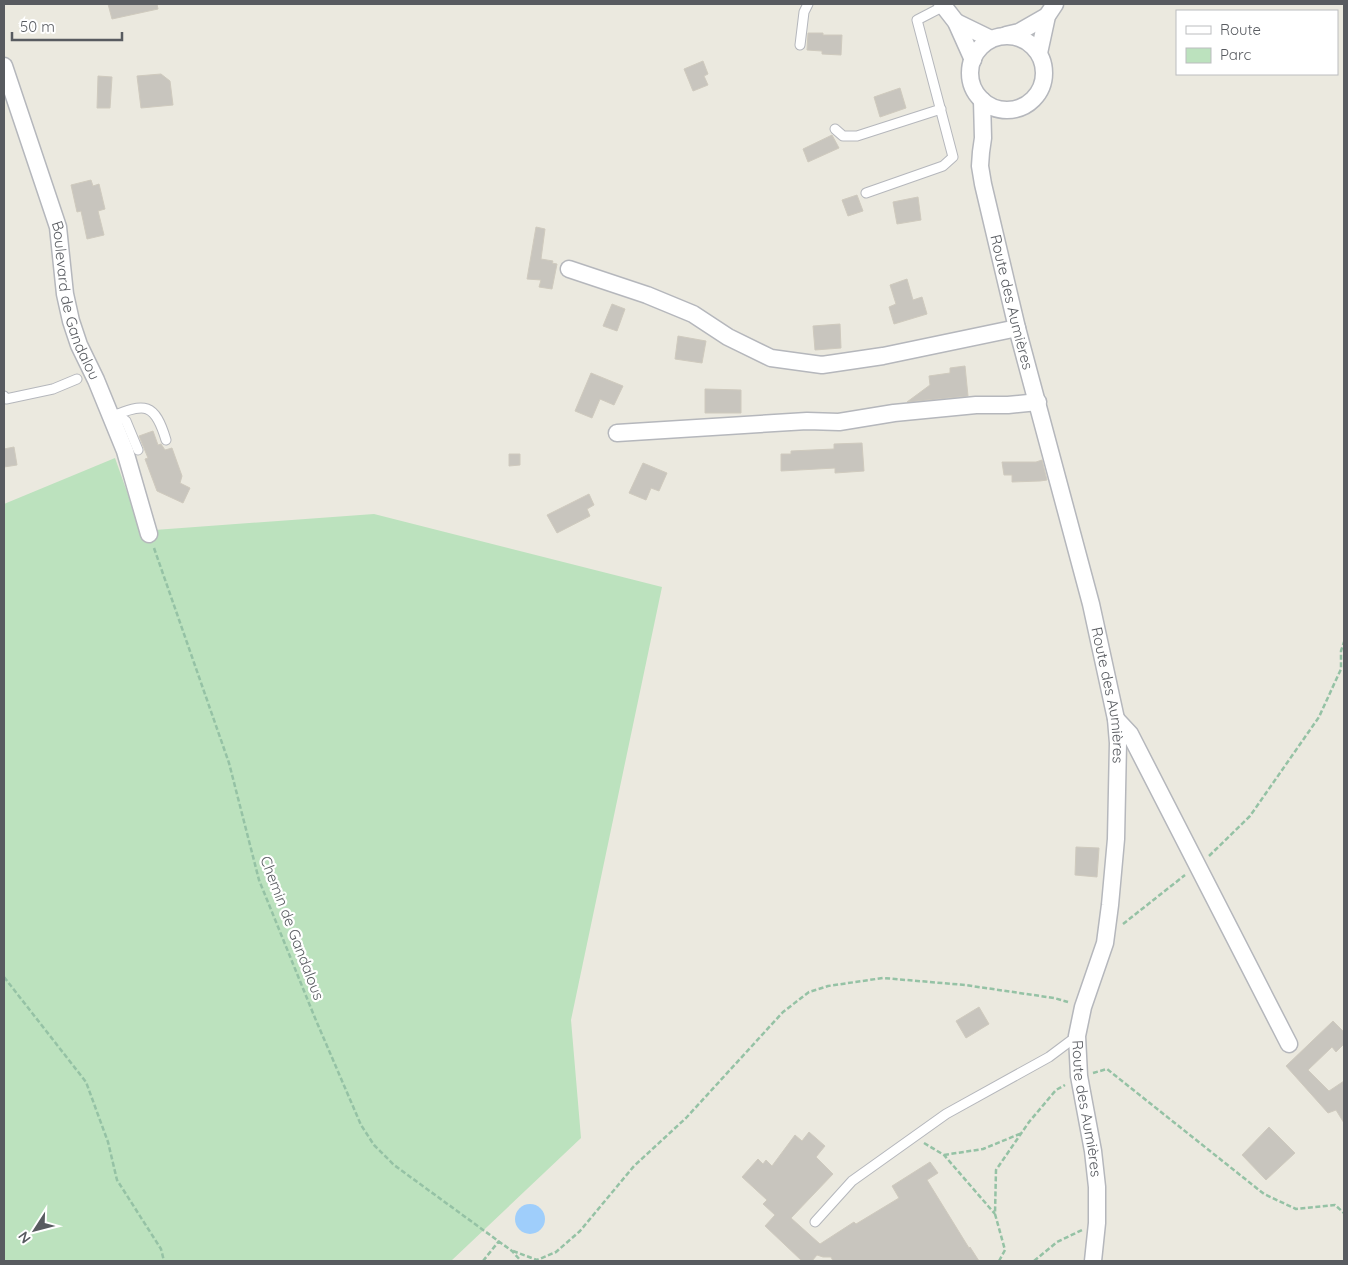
<svg xmlns="http://www.w3.org/2000/svg" width="1348" height="1265" viewBox="0 0 1348 1265" font-family="Quicksand,sans-serif">
<style>
.green{fill:#bce2be}
.water{fill:#9fcefb}
.building{fill:#c8c5be;stroke:#cfcabe}
.lines{fill:none;stroke-linecap:round;stroke-linejoin:round}
.lane-casing{stroke:#b5b7bc;stroke-width:11}
.street-casing{stroke:#b5b7bc;stroke-width:19}
.path{stroke:#95c2a5;stroke-width:2.5;stroke-dasharray:5 2.5;stroke-linecap:butt}
.lane{stroke:#fff;stroke-width:9}
.street{stroke:#fff;stroke-width:16}
.labels{text-anchor:middle;stroke-width:4.5;stroke-linejoin:round;paint-order:stroke}
.street-label{font-size:15px;fill:#585b60;stroke:#fff}
</style>
<rect width="100%" height="100%" fill="#ebe9df"/>
<path class="green" d="M115,458L141,531L374,514L662,587L571,1020L581,1138L451,1261H4V504Z"/>
<path class="water" d="M515 1219a15 15 0 1 1 30 0a15 15 0 1 1-30 0Z"/>
<path class="building" d="M108,4H157L158,9L112,19Z
M808,33H823V35H842L841,55L822,54V51L807,50Z
M703,61L708,74L704,76L708,85L693,91L684,69Z
M161,74L170,81L173,105L141,108L137,76Z
M98,76L112,77L110,108H97Z
M900,88L906,108L880,117L874,97Z
M832,135L839,148L808,162L803,149Z
M91,180L93,186L99,184L105,209L98,211L104,235L87,239L81,211L77,212L71,185Z
M857,195L863,211L848,216L842,200Z
M918,197L921,220L897,224L893,202Z
M536,227L545,229L541,259L553,261L552,263L557,264L552,289L539,287L541,280L527,279Z
M907,279L913,300L922,297L927,314L894,324L889,307L896,304L890,285Z
M612,304L625,309L617,331L603,326Z
M840,324L841,348L815,350L813,326Z
M678,336L706,341L702,363L675,359Z
M965,366L968,396L907,402L930,385L929,376L950,373V368Z
M591,373L623,386L614,405L600,399L592,418L575,411Z
M705,389L741,390V413H705Z
M153,431L158,445L161,444L165,450L172,448L182,476L180,483L190,488L183,503L157,491L145,459L148,458L139,436Z
M862,443L864,471L835,473V468L781,471V454H791V451L834,449V444Z
M14,447L17,465L4,467V449Z
M509,454H520V465L509,466Z
M1042,460L1047,480L1040,481L1012,482V475H1004L1002,462H1036Z
M643,463L667,473L659,491L651,488L646,500L629,493Z
M589,494L594,505L587,509L590,516L557,533L547,515Z
M1076,847L1099,848L1097,877L1075,875Z
M979,1007L989,1024L966,1038L956,1021Z
M1333,1021L1344,1032V1044L1336,1052L1332,1047L1308,1070L1329,1091L1344,1081V1123L1336,1110L1328,1113L1286,1066Z
M1269,1127L1295,1153L1266,1180L1242,1155Z
M809,1132L825,1146L816,1157L833,1174L791,1218L820,1244L854,1222L856,1224L899,1198L892,1186L930,1162L938,1173L927,1180L969,1248L970,1247L979,1261H833L831,1257H823L817,1255L812,1261H802L765,1226L775,1215L763,1204L767,1200L742,1177L758,1159L763,1164L766,1160L772,1166L795,1135L802,1141Z"/>
<g class="lines">
<g class="lane-casing">
<path id="lane" d="M800,45L804,12L808,4
M835,129L843,136H857L941,109
M866,193L943,166L953,157L917,20L944,6
M4,396L6,399L53,389L77,379
M117,414L126,421L138,450
M111,417C145,402 155,403 166,440
M815,1222L852,1181L946,1114L1049,1057L1077,1036"/>
</g>
<g class="street-casing">
<g id="street">
<path d="M942,4L956,22L973,60"/>
<path d="M956,22L991,39"/>
<path d="M1006,35L1019,32L1047,16"/>
<circle cx="1007" cy="73" r="37"/>
<path d="M1039,53L1047,16L1055,4"/>
<path id="s1" d="M4,66L58,227L65,294L71,321L79,345L96,380L125,451L149,534"/>
<path id="s2" d="M982,100L983,138L981,152L980,166L983,184L1017,328L1091,604L1116,719L1118,743L1116,839L1110,905L1105,943L1083,1007L1077,1036L1079,1076L1093,1151L1097,1187V1223L1093,1261"/>
<path d="M569,269L647,295L693,314L728,337L771,358L822,365L883,356L1017,328"/>
<path d="M617,433L807,421L839,422L894,413L976,405H1008L1038,402"/>
<path d="M1116,719L1130,734L1289,1044"/>
</g>
</g>
<path class="path" d="M154,548L229,763L259,880L315,1018L361,1125L374,1145L394,1165L512,1251L521,1261
M1209,856L1250,816L1319,717L1341,669V651L1344,642
M1123,924L1185,875
M4,977L86,1082L108,1142L117,1180L161,1249L164,1261
M1093,1073L1107,1069L1264,1194L1296,1209L1335,1205L1344,1213
M924,1143L944,1155L995,1214
M944,1155L983,1149L1022,1133
M513,1251L537,1260L556,1252L580,1231L634,1166L686,1118L783,1012L809,992L828,986L883,978L965,985L1054,998L1068,1002
M483,1261L499,1241
M999,1261L1005,1250L995,1214L996,1170L1029,1122L1056,1090L1065,1085
M1034,1261L1057,1242L1082,1230"/>
<use href="#lane" class="lane"/>
<use href="#street" class="street"/>
</g>
<g class="labels">
<g class="street-label">
<text dy="5" stroke="none"><textPath href="#s1" startOffset="246">Boulevard de Gandalou</textPath></text>
<text dy="5" stroke="none"><textPath href="#s2" startOffset="206">Route des Aumières</textPath></text>
<text dy="5" stroke="none"><textPath href="#s2" startOffset="611">Route des Aumières</textPath></text>
<text transform="translate(292 928) rotate(69)" y="5">Chemin de Gandalous</text>
<text dy="5" stroke="none"><textPath href="#s2" startOffset="1031">Route des Aumières</textPath></text>
</g>
</g>
<rect width="1348" height="1265" fill="none" stroke="#585b60" stroke-width="10"/>
<rect x="1176" y="10" width="162" height="65" fill="#ffffff" stroke="#bcbdbf"/>
<rect x="1186" y="26" width="25" height="8" fill="#ffffff" stroke="#bcbdbf"/>
<text x="1220" y="35" font-size="15" fill="#585b60">Route</text>
<rect x="1186" y="48" width="25" height="15" fill="#bce2be" stroke="#bcbdbf"/>
<text x="1220" y="60" font-size="15" fill="#585b60">Parc</text>
<g transform="translate(35 1230) rotate(234)" stroke="#ffffff" stroke-width="4" paint-order="stroke">
<path d="M0-4L9 19L0 12L-9 19Z" fill="#585b60"/>
<text y="-8" font-size="14" font-weight="bold" text-anchor="middle" fill="#585b60">N</text>
</g>
<path d="M12 32v8h110v-8" fill="none" stroke="#585b60" stroke-width="2.5"/>
<text x="20" y="32" font-size="15" fill="#585b60" stroke="#ffffff" stroke-width="4" paint-order="stroke">50 m</text>
</svg>
